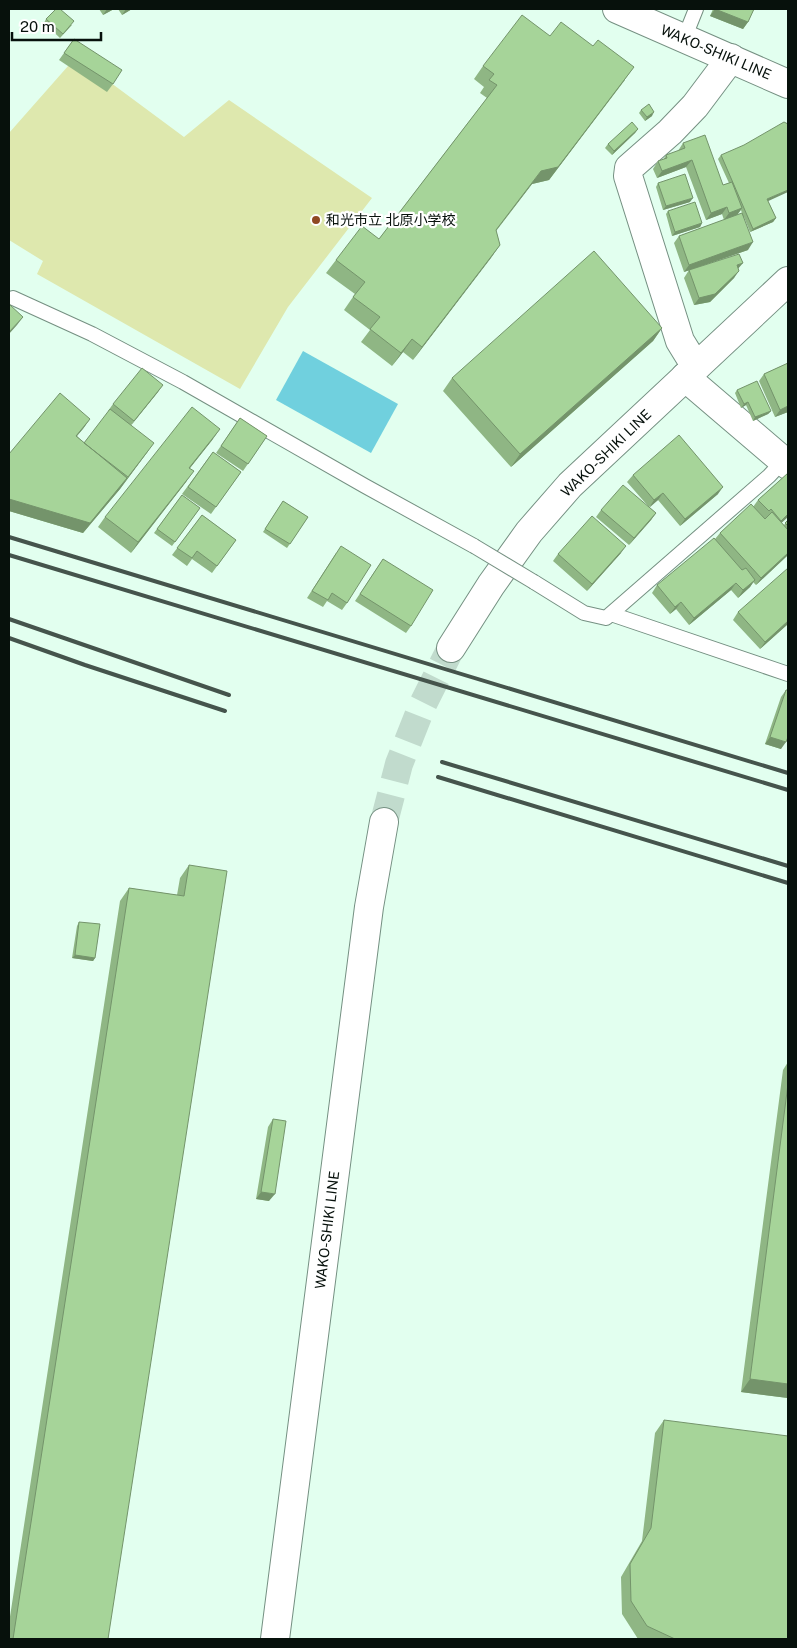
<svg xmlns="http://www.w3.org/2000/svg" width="797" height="1648" viewBox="0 0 797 1648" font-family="'Public Sans','Noto Sans JP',sans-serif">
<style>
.green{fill:#dee8ae}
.water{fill:#70d0de}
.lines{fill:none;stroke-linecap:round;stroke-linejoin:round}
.secondary-tunnel{stroke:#c1dbcd;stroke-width:28;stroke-dasharray:28 14;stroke-linecap:butt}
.service-casing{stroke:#759082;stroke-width:16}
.minor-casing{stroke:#759082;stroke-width:30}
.secondary-casing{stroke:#759082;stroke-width:30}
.service{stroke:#fff;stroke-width:14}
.minor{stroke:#fff;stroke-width:28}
.secondary{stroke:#fff;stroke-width:28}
.rail{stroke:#45544c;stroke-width:4}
.service-bridge-casing{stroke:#759082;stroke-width:16;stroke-linecap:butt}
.service-bridge{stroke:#fff;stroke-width:14}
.wall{fill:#8fb684;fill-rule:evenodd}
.shaded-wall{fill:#74946b}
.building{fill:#a6d499;stroke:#74946b}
.poi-dot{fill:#8f4923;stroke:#fff;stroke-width:2}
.labels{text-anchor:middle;stroke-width:4.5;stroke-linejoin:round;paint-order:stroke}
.street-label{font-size:14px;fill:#07110c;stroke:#fff}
.poi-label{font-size:14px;fill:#07110c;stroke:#fff;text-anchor:start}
</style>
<rect width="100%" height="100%" fill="#e2ffef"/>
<path class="green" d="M76,57L184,137L229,100L372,198L288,307L240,389L37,274L43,261L9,240V133Z"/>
<path class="water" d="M303,351L398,404L371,453L276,400Z"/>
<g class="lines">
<path class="secondary-tunnel" d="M384,822L399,764L422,706L451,648"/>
<g class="service-casing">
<path id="service" d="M684,39L696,9
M13,298L92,334L183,382L365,486L474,546
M534,582L584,613L606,618L769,476L783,461
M611,614L788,674"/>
</g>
<g class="minor-casing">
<path id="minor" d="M696,367L680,341L628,176L629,168L670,132L695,106L731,58
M685,377L788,465"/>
</g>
<g class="secondary-casing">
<path id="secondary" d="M617,9L788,84
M451,648L491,585L529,532L570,485L788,281
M275,1639L369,907L384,822"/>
</g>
<use href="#service" class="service"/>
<use href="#minor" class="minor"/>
<use href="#secondary" class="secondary"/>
<path class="rail" d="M9,537L788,773
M9,555L788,790
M9,619L229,695
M9,638L85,665L225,711
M442,762L788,866
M438,777L788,883"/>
<g class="service-bridge-casing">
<path id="service-bridge" d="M474,546L534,582"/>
</g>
<use href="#service-bridge" class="service-bridge"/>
</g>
<path class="wall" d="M99,9H114L103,15Z
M118,9H132L122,15Z
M713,9H754L748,22L743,29L710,16Z
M46,19L72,25L60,38L44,23Z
M550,36L625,80L549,180L532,184L496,231L500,245L413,360L403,352L392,366L361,342L370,330L344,310L355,294L326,273L336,260L379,239L487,98L480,93L484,87L474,79L483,66Z
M74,39L113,84L107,92L59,60Z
M641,110L652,116L645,121L639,113Z
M638,129L635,133L612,155L605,148L608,144Z
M683,143L723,185L729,183L718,159L721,155L768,201L776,218L773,222L750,232L744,217L748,250L684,272L674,243L679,236L724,220L722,214L706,220L686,167L657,178L653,169L658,161L663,160L666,155L678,151ZM741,210L742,213L737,215Z
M658,183L690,202L663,210L656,187Z
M668,211L702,223L700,227L672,236L666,214Z
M738,269L734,278L710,302L694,305L684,278L689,270Z
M662,328L653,341L511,467L443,391L452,378Z
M788,363V412L775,417L759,381L764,374Z
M737,390L771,411L768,414L753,421L746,405L741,408L735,393Z
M158,392L131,425L149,450L120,489L83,533L9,511L90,419L77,436L84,443L109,412L108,411L113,404Z
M240,418L267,436L243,471L216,453Z
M213,439L190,468L186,482L131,553L98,527L105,517Z
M213,452L241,472L211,514L182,494Z
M788,473L782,523L784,525L788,520V555L756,585L753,582L750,587L738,598L731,590L689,625L676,609L670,614L652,593L657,585L715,539L720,533L753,507L758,500Z
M633,475L718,494L680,526L658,500L649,507L656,513L651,520L629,545L596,517L601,510L648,506L627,482Z
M182,495L200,508L172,546L154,533Z
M283,501L308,517L287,548L263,532Z
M202,515L236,540L212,573L192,559L187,566L172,555Z
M336,553L347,603L342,610L327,601L323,607L307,598Z
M621,553L587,591L553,561L558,554Z
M383,559L411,626L406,633L355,601Z
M738,612L788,624L760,649L733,620Z
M786,690L781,749L765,744L781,697Z
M189,865L108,1639H9V1623L120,901L129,888L177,895L180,878Z
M79,922L95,958L93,961L72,958L77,926Z
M788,1062V1398L741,1392L783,1070Z
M273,1119L269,1201L256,1199L268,1127Z
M664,1420L788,1639H638L622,1614L621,1577L642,1541L655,1433Z"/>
<path class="shaded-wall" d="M107,9H114L103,15Z
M126,9H132L122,15Z
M715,9L748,22L743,29L710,16Z
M634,67L549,180L532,184L487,243L541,171Z
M654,112L652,116L645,121L647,117Z
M638,129L635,133L612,155L614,151Z
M692,160L686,167L657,178L662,171Z
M788,190V192L764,203L767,199Z
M693,198L690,202L663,210L666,206Z
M727,207L722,214L706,220L711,213Z
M742,208L737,215L724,220L729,213Z
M776,218L773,222L750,232L753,229Z
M702,223L700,227L672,236L675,232Z
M753,242L748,250L684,272L689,265Z
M500,245L491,258L413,360L422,347Z
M743,263L737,270V265Z
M739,271L734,278L710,302L694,305L699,298Z
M23,317L17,325L9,334V332Z
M662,328L653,341L511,467L520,454Z
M412,339L403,352L392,366L401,353Z
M163,385L158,392L129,428L134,421Z
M748,402L746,405L741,408L744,404Z
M788,406V412L775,417L780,410Z
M771,411L768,414L753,421L755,417Z
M90,419L83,429L68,446L76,436Z
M220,429L213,439L182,478L189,468Z
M154,443L120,489L83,533L9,511V499L125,481Z
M194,471L186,482L131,553L138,542Z
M723,487L718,494L680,526L685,519Z
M663,493L658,500L649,508L654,500Z
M656,513L651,520L629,545L634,538Z
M788,514V517L776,528L781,521Z
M626,546L621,553L587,591L592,584Z
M788,553V555L756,585L761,578Z
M755,580L750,587L738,598L743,590Z
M736,583L731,590L689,625L694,618Z
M681,602L676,609L670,614L675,607Z
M788,621V624L760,649L765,642Z
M770,737L786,742L781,749L765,744Z
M75,955L95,958L93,961L72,958Z
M261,1192L275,1194L269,1201L256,1199Z
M750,1379L788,1384V1398L741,1392Z"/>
<path class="building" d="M56,9H60L74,21L63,34L46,19Z
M715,9H754L748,22Z
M522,15L550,36L561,22L593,46L598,40L634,67L558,167L541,171L496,230L500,245L422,347L412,339L401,353L370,329L380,317L353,297L365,282L336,260L362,226L379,239L497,85L489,80L494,74L483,66Z
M74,39L122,70L113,84L64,53Z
M649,104L654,112L647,117L641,110Z
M632,122L638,129L614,151L608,144Z
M784,122L788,124V190L767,199L776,218L753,229L721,155L744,145Z
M705,135L723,185L732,182L742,208L729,213L727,207L711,213L692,160L662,171L658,161L667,158L666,155L685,148L683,143Z
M685,174L693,198L666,206L658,183Z
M695,202L702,223L675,232L668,211Z
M742,213L753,242L689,265L679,236Z
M594,251L662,328L520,454L452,378Z
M739,254L743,263L737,265L739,271L715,294L699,298L689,270Z
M9,304L23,317L9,332Z
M788,363V406L780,410L764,374Z
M142,368L163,385L134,421L113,404Z
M757,381L771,411L755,417L748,402L744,404L737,390Z
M60,393L90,419L76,436L127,478L90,523L9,499V454Z
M192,407L220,429L189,468L194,471L138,542L105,517Z
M110,409L154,443L128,477L84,443Z
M240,418L267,436L248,464L221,446Z
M679,435L723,487L685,519L663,493L654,500L633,475Z
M213,452L241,472L216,507L188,487Z
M788,473V514L781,521L771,509L769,511L758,500Z
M623,485L656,513L634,538L601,510Z
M182,495L200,508L175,542L157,529Z
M283,501L308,517L290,544L265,529Z
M751,504L765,519L772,512L788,530V553L761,578L720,533Z
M202,515L236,540L217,566L197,551L192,558L177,548Z
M592,516L626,546L592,584L558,554Z
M788,520V526L785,523Z
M714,538L742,570L746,568L755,580L743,590L736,583L694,618L681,602L675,607L657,585Z
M341,546L371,565L347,603L332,593L328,600L312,591Z
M383,559L433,590L411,626L360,594Z
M788,568V621L765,642L738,612Z
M786,690H788V737L786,742L770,737Z
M189,865L227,871L108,1639H13L129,888L184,896Z
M79,922L100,924L95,958L75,955Z
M788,1084V1384L750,1379Z
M273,1119L286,1121L275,1194L261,1192Z
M664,1420L788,1436V1639H675L647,1626L631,1601L630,1564L651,1528Z"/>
<circle class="poi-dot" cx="316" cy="220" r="5"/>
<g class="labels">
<g class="street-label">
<text transform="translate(716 52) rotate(23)" y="5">WAKO-SHIKI LINE</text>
<text transform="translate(606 453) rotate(-44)" y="5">WAKO-SHIKI LINE</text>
<text transform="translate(327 1230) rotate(-83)" y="5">WAKO-SHIKI LINE</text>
</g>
<g class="poi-label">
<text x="326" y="225">和光市立 北原小学校</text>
</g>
</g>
<rect width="797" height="1648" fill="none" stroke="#07110c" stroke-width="20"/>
<path d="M12 32v8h89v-8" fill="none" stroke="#07110c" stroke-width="2.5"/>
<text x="20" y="32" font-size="15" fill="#07110c" stroke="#ffffff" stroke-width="4" paint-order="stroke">20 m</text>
</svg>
